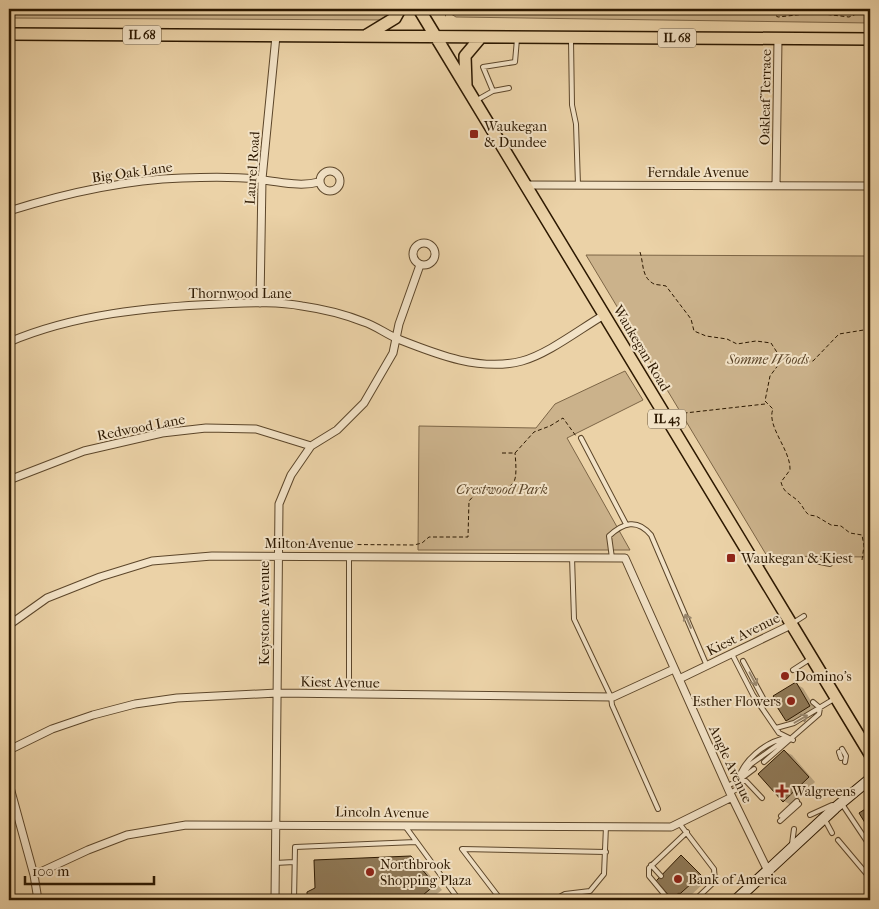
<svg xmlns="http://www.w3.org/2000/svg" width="879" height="909" viewBox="0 0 879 909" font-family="'IM FELL French Canon',serif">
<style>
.green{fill:#cbb28b;stroke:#7c6546}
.shadow{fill:#0003}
.building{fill:#8f7957;stroke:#2c1800}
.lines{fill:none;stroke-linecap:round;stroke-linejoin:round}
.lane-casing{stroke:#5c462a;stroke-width:6}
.street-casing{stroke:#5c462a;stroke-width:9}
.secondary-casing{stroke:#2c1800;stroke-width:12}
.primary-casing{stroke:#2c1800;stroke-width:14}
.path{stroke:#2c1800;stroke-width:1;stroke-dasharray:4 2.5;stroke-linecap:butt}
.lane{stroke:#f2e2c6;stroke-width:4}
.street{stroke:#f2e2c6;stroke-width:7}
.secondary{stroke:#f2e2c6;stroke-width:10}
.primary{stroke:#ebd2a7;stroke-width:11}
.oneway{stroke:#99876d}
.poi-dot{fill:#8f2418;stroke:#f2e2c6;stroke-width:2}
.labels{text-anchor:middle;stroke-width:4;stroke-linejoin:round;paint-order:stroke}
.shield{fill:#f2e2c6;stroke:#67553b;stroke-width:1}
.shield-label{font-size:12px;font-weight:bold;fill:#2c1800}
.street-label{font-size:14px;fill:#2c1800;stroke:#f2e2c6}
.poi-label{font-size:14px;fill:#2c1800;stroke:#f2e2c6;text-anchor:start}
.park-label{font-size:14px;font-style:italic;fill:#5c462a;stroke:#f2e2c6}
</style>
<rect width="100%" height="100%" fill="#ebd2a7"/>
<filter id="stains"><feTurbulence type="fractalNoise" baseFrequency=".004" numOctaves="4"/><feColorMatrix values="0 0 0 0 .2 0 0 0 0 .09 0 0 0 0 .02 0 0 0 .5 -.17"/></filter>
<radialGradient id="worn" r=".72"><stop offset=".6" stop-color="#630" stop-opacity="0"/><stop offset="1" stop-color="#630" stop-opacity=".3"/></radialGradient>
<path class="green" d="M9,9H396L388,20L9,18Z
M443,9H870V23L456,17Z
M586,255L870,256V557L767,556Z
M625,371L643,400L567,438L630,550H418L419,426L536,428L555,404Z"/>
<path class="shadow" d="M796,684L803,688L817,711L794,725L787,720Z
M784,751L792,755L815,782L791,805L784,801Z
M681,856L707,880L686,900H675L658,881Z
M411,857L419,862L442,890L429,900H308V892Z"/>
<path class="building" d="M796,682L810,706L786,721L774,702L776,700L773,696Z
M784,750L809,777L783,802L758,774Z
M870,806V831L859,813Z
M681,855L701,875L673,900L656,881Z
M411,856L435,885L417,900H307V892L315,888L314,860Z"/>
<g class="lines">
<g class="lane-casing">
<path id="lane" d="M571,40L572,105L576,124L578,185
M493,91L483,67L515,62L517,39
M477,100L493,91L509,88
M581,438L626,524
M572,557L574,619L611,697L612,705L658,809
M612,558L609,536C623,523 637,518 651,535L707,666
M810,560L830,564
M757,565L771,560
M793,623L804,616
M732,654L753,695L779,733L793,740
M743,661L763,698
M793,670L810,659
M349,694V556
M813,702L820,708
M776,728L794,723L834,699
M842,749L846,756L845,762
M839,752L841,758
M764,762L819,714L820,708
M742,778L754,769
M739,779L751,764L786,739
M738,781H746L762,798
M727,786L738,781C742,761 765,742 786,738
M730,793L737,789
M842,804L870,846
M810,815L832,805
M781,816L797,801
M825,820L832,833
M780,821L799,804
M679,823L714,869L715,881L695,900
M405,826L459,900
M838,840L870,878
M792,844L794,829
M275,863L294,862
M651,865L661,876
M679,896L683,900
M294,900L295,847L416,842
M501,900L462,849L606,852
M554,900L565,894L590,891L604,874L606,826
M669,900L649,876V868L687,832"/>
</g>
<g class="street-casing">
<path id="street" d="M320 181a10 10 0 1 1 20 0a10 10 0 1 1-20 0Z
M525,185L870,186
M776,185L778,39
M9,211C63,194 125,180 182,178C206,177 239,176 263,180C282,182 300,187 319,182
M413 254a11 11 0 1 1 22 0a11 11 0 1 1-22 0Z
M260,303L262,179L276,36
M9,342C75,314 149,307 219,304C247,303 275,301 302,306C323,309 344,314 364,322C376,326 386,334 398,339C436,354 480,372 522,361C548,354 580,329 604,315
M9,480L84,451L162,433L206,428L256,429L311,446
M9,625L47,598L100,577L152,561L212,556L625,558L730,793L768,871
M679,679L791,625
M9,750L52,729L93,715L135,704L177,698L277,693L613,697L674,669
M9,784L34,875L38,900
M34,875L88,850L127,835L186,825L671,827L732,797
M275,900L279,504L291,475L311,446L337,430L364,403L393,353L399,324L420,265"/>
</g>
<g class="secondary-casing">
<path id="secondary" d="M736,900L835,808L870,779"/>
</g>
<g class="primary-casing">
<path id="primary" d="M419,9L870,754
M9,34L870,39
M367,35L395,18L400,9
M466,85L465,56L481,37"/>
</g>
<path class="path" d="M377,9L384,13
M434,9L446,16
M765,9L778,17L815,13L849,17L861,12L870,13
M640,252C644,264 641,277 654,284C657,285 662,285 666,286L691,319L694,331L706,336L727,339L737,344L756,341L771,343L782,360L799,365L813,361L839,334L870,329
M782,360L770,376L765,401L773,409C766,426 791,450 790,470L781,482C784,494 791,494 798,501C803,506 804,511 809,515L816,516L831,525L841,526L850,533L862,535L864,546L862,560
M678,417L685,413L765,404
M502,453H515L534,432L550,426L563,418L576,436
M864,543L870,542
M286,544L414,545L422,543L429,537H468L469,501L477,492C511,484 519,496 515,453"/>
<use href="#lane" class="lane"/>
<use href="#street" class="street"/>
<use href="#secondary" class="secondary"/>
<use href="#primary" class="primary"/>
</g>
<defs><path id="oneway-shaft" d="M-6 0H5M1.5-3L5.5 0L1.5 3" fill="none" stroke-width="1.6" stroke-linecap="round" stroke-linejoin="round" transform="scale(1.25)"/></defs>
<g class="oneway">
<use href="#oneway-shaft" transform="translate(688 621) rotate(-113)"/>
<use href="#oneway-shaft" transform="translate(753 679) rotate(62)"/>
<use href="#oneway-shaft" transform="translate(801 719) rotate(-30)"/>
</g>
<g class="poi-dot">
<rect x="469" y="129" width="10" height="10" rx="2.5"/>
<rect x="726" y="553" width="10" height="10" rx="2.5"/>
<circle cx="785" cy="676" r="5"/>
<circle cx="791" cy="701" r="5"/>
<path d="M779.5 783.5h5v5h5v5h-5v5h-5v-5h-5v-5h5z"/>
<circle cx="370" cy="872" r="5"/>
<circle cx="678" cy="879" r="5"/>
</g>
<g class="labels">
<g class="shield">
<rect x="123" y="25.5" width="38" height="19" rx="4"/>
<rect x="658" y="28.5" width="38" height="19" rx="4"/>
<rect x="648" y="409.5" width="38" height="19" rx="4"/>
</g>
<g class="shield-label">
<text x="142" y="39">IL 68</text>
<text x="677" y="42">IL 68</text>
<text x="667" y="423">IL 43</text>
</g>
<g class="street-label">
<text transform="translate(765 97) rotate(-89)" y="5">Oakleaf Terrace</text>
<text transform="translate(252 168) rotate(-86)" y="5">Laurel Road</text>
<text transform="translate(132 172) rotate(-8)" y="5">Big Oak Lane</text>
<text x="698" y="177">Ferndale Avenue</text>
<text x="240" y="298">Thornwood Lane</text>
<text transform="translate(642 348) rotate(59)" y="5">Waukegan Road</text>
<text transform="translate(141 427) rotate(-11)" y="5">Redwood Lane</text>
<text x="309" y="548">Milton Avenue</text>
<text transform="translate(264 613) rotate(-90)" y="5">Keystone Avenue</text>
<text transform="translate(743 634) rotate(-26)" y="5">Kiest Avenue</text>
<text transform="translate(340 682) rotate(1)" y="5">Kiest Avenue</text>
<text transform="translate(731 764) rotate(65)" y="5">Angle Avenue</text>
<text transform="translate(382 812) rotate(1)" y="5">Lincoln Avenue</text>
</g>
<g class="poi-label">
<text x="484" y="131">Waukegan<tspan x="484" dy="16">&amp; Dundee</tspan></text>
<text x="741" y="563">Waukegan &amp; Kiest</text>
<text x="795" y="681">Domino's</text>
<text x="781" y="706" text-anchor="end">Esther Flowers</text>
<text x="792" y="796">Walgreens</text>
<text x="380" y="869">Northbrook<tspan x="380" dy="16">Shopping Plaza</tspan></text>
<text x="688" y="884">Bank of America</text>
</g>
<g class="park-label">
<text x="768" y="364">Somme Woods</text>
<text x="502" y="494">Crestwood Park</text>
</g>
</g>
<rect width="879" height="909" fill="none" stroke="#ebd2a7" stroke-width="30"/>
<rect x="10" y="10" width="859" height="889" fill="none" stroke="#2c1800" stroke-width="2.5"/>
<rect x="15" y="15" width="849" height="879" fill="none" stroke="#2c1800"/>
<path d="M25 876v8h129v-8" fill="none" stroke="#2c1800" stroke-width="2.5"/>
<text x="32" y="876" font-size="15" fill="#2c1800" stroke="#f2e2c6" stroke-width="4" paint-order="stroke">100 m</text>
<rect width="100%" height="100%" filter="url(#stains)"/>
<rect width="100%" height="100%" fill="url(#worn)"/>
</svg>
